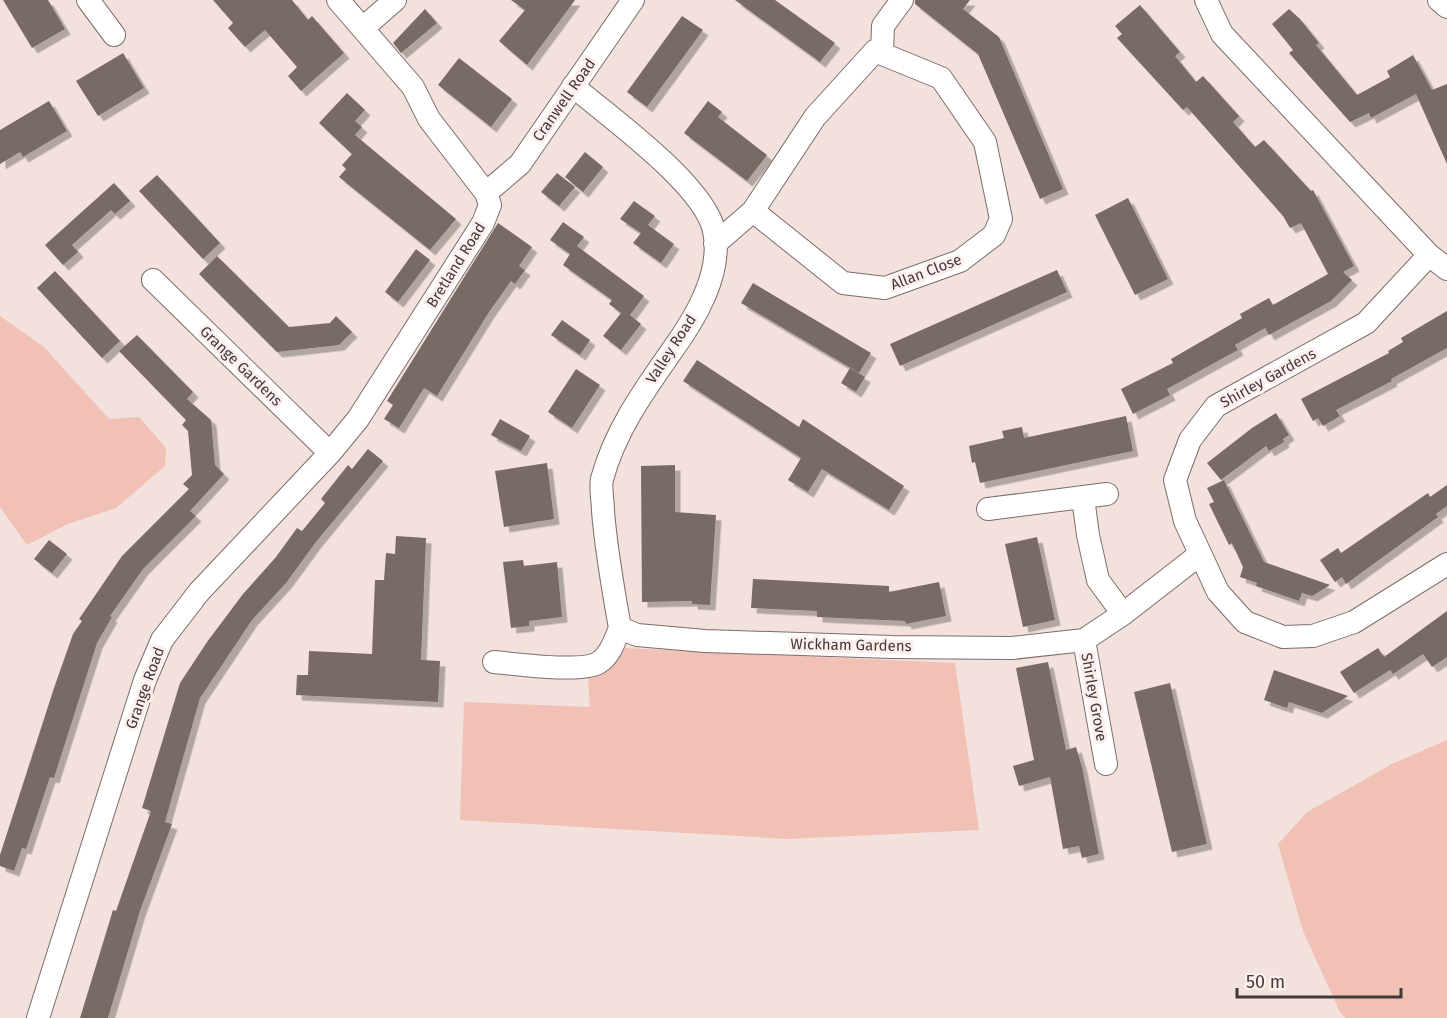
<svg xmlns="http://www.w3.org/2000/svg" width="1447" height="1018" viewBox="0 0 1447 1018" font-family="'Fira Sans',sans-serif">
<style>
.green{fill:#f0c1b4}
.building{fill:#796a67;filter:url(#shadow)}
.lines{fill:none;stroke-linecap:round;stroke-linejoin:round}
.minor-casing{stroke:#7c6d69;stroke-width:24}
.minor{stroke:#fff;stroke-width:22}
.labels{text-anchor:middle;stroke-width:6;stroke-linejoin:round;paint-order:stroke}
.street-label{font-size:15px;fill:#413a39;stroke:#fdefec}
</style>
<defs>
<filter id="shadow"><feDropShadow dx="5.5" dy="5.5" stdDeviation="0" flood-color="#0004"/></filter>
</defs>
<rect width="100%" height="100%" fill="#f2e1dd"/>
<path class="green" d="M0,316L44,347L109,419L139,417L166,448L165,466L116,508L68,524L27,545L0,507Z
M623,648L955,663L979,830L788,839L460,820L464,702L590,707L588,678L613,666Z
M1447,740V1018H1345L1339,1010L1303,931L1278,844L1307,812L1392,764Z"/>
<path class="building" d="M3,0H48L65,29L32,48Z
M213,0H292L308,20L312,16L344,53L301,91L288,76L297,67L265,30L245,47L228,28L233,23Z
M511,0H575L527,65L499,41L525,10Z
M735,0H775L835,43L820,62Z
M915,0H970L963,9L999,37L1063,189L1040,199L978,54L915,4Z
M1140,5L1180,52L1175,56L1196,82L1203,76L1239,116L1233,122L1255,147L1264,140L1311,191L1313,190L1354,266L1343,272L1352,280L1331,301L1269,335L1265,328L1235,345L1238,350L1167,389L1170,395L1133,414L1121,389L1173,363L1171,359L1242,318L1240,314L1269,298L1273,305L1328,274L1301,223L1290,228L1283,216L1187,107L1183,110L1117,38L1122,34L1115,26Z
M425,9L437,23L401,53L393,43Z
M1289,9L1300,19L1319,43L1316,45L1357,95L1390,77L1387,71L1413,55L1432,90L1447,84V164L1416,94L1371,118L1369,113L1350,122L1289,53L1293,50L1272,24Z
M682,16L703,30L647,107L627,92Z
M123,53L144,88L98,116L76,81Z
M459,58L512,99L491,127L438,85Z
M347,93L365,110L355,121L362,127L355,135L456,219L430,250L339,177L346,169L342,165L352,154L319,123Z
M49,101L67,131L23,157L20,152L0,164V130Z
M708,101L722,112L718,117L767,155L747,181L684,133Z
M585,152L603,167L583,192L565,177Z
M557,173L575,187L559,206L541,192Z
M157,175L220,243L203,259L139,191Z
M114,183L130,201L115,214L111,210L72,245L78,252L63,265L45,245Z
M1128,198L1168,279L1135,295L1095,215Z
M634,201L655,216L648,225L674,244L661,263L633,243L641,233L620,219Z
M563,222L584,237L577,246L644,296L630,315L641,324L621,350L603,336L621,313L609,304L612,300L563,265L570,254L550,240Z
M498,223L532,247L519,266L525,270L515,284L511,281L489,312L437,396L424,388L399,428L384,419L393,405L387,401Z
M416,249L430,260L398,302L385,292Z
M217,256L289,327L330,323L336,316L352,332L339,345L277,352L199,274Z
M1057,270L1067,292L900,366L890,344Z
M55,271L120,341L102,358L37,288Z
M753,283L871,353L859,373L741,303Z
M1447,311V348L1391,379L1392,381L1336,410L1340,416L1323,426L1318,418L1313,421L1301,399L1389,353L1388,351L1403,342L1401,338Z
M562,320L590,340L580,355L551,335Z
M137,335L193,392L187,399L211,420L215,465L224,474L190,511L196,516L143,569L110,616L112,617L97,643L54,778L50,777L26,849L22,848L14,871L0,866V855L54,688L73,634L82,621L79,619L122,556L189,489L183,484L192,475L188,431L182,425L186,420L119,351Z
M697,360L799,427L803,419L904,486L889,510L822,469L808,492L788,480L801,458L683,381Z
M850,368L865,377L856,392L841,383Z
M576,369L600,385L572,428L548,412Z
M1276,413L1289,435L1283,439L1284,442L1269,451L1266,446L1221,480L1207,463L1252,428Z
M1126,416L1133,451L980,483L975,462L972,463L969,446L1004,438L1002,431L1022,427L1024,438Z
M500,419L530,436L521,451L491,435Z
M368,449L383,461L316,542L286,583L252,620L200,698L165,822L172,824L140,911L108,1018H80L113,910L116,911L151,811L142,808L180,683L207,642L243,594L276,557L297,528L302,531L325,503L321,499L348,465L352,469Z
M547,463L554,519L504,527L495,471Z
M675,465V512L716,515L710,605L692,604V601L642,602L641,466Z
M1224,480L1264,562L1330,585L1312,596L1302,593L1299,601L1256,586L1257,583L1240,577L1243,567L1232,543L1229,545L1209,504L1214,502L1207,488Z
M1447,485V506L1436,514L1438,517L1346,584L1342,577L1335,582L1320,560L1338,548L1341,553L1428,493L1430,497Z
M396,536L426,538L421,660L440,661L438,702L296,695L297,675H308L309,651L372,654L375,580H384L386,553L395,554Z
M1037,537L1055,620L1023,627L1005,544Z
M49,540L67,554L52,573L34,559Z
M523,560L524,566L557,562L562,617L529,621V626L511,628L503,562Z
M753,579L889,586V592L939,582L946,616L906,624L905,621L817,617V611L751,608Z
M1447,611V657L1432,667L1423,654L1393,674L1390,670L1354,693L1340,672L1378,648L1384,657Z
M1048,662L1066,750L1076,747L1082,767L1099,854L1082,858L1079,846L1063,849L1050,777L1019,786L1013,766L1034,760L1016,668Z
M1274,670L1348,696L1322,713L1289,702L1287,708L1264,700Z
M1170,683L1207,844L1172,852L1134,692Z"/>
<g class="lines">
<g class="minor-casing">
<path id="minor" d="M88,0L114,35
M1206,0L1222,34L1429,255L1447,269
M1439,0L1447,7
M363,28L395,0
M882,53L883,26L902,0
M573,86C609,117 705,185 714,231C723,273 695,319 671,352C643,392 615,431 602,479C600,488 603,501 603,511C606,550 613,589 620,628
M486,193L520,164L633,0
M715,244L753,211L815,117L875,51L941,78L985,142L1001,219L994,235L960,261L885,288L843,283L753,211
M1429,255L1366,323L1216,406L1190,440L1175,480L1185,521L1218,592L1245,622L1283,637L1313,636L1354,622L1447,564
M153,280L330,453
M1083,498L1088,535L1098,580L1123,614
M988,509L1107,494
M620,628L637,635L705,641L892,647L1012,648L1084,640L1123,614L1199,555
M1084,640L1106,764
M494,662C516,664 581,673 598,663C610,656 615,640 620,628
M38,1018L145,680L162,640L199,592L330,453L358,419L483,223L490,205L486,193L429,119L413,87L338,0"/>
</g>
<use href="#minor" class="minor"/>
</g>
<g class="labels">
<g class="street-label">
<text transform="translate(564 100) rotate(-55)" y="5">Cranwell Road</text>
<text transform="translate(456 265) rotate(-58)" y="5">Bretland Road</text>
<text transform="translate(926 272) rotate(-21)" y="5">Allan Close</text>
<text transform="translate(671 349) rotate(-57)" y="5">Valley Road</text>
<text transform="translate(241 366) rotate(44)" y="5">Grange Gardens</text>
<text transform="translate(1268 378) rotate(-29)" y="5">Shirley Gardens</text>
<text transform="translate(851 645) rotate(1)" y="5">Wickham Gardens</text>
<text transform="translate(145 688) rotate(-70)" y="5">Grange Road</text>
<text transform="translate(1094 697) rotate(80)" y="5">Shirley Grove</text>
</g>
</g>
<path d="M1237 988v9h164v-9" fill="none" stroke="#413a39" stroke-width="3"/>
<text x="1246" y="988" font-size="18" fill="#413a39" stroke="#fdefec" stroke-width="4.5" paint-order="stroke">50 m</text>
</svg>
